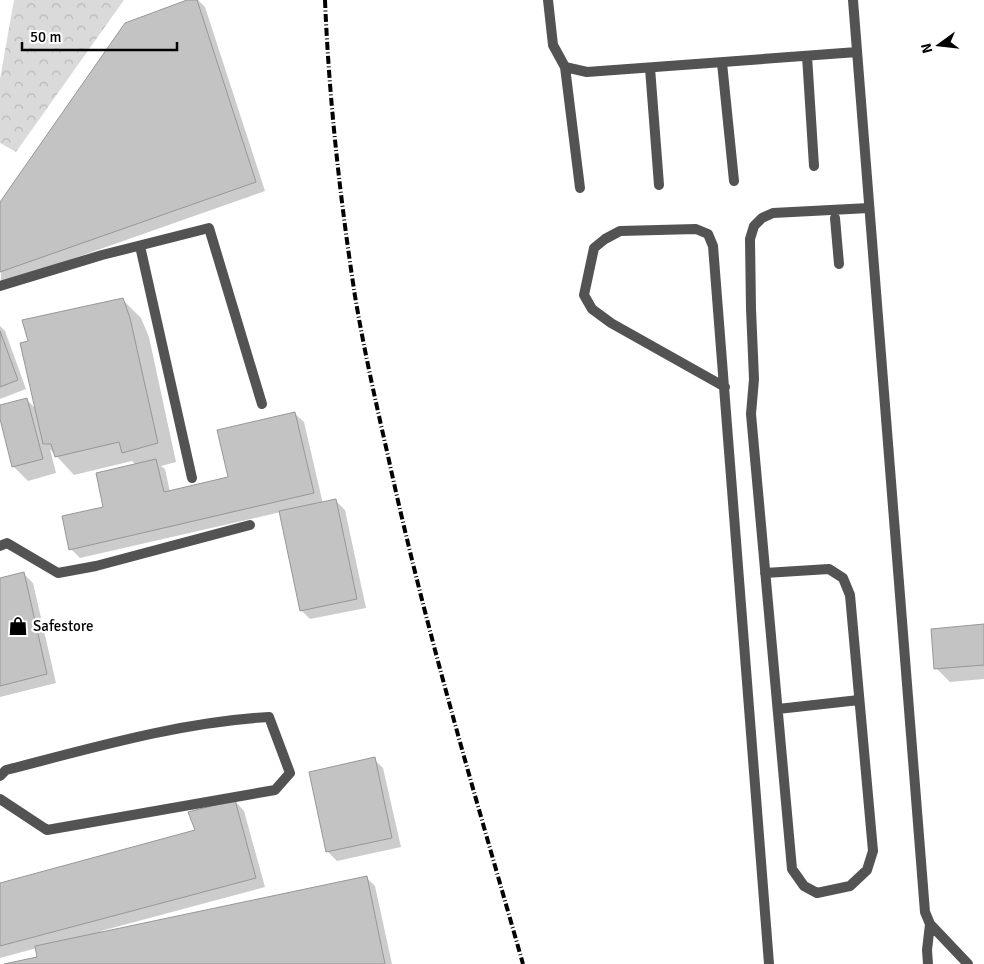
<svg xmlns="http://www.w3.org/2000/svg" width="984" height="964" viewBox="0 0 984 964" font-family="Signika,sans-serif">
<style>
.park{fill:url(#park-crowns)}
.shadow{fill:#0003}
.building{fill:#c3c3c3;stroke:#979797}
.lines{fill:none;stroke-linecap:round;stroke-linejoin:round}
.lane{stroke:#535353;stroke-width:10}
.rail{stroke:#000;stroke-width:4;stroke-dasharray:8 2.5 1 2.5;stroke-linecap:butt}
.labels{text-anchor:middle;stroke-width:4.5;stroke-linejoin:round;paint-order:stroke}
.poi-label{font-size:15px;fill:#000;stroke:#fff;text-anchor:start}
</style>
<defs>
<pattern id="park-crowns" width="20" height="18" patternUnits="userSpaceOnUse" patternTransform="scale(1.25)"><rect width="20" height="18" fill="#dadada"/><path d="M2 6a3 3 0 1 1 6 0M12 15a3 3 0 1 1 6 0" fill="none" stroke="#b9b9b9"/></pattern>
</defs>
<rect width="100%" height="100%" fill="#fff"/>
<path class="park" d="M14,0H124L16,152L0,143V79Z"/>
<path class="shadow" d="M191,0H198L205,7L265,191L1,284L0,204Z
M122,299L141,318L149,337L176,462L161,466L165,469L170,492L230,478L294,413L304,422L323,504L336,501L345,510L366,608L310,619L301,610L281,512L80,558L71,549L105,508L136,465L132,461L74,475L50,449L56,473L28,481L13,466L0,414V406L26,399L36,409Z
M0,326L5,331L26,389L0,399Z
M23,573L33,583L56,683L0,697V579Z
M984,626V679L950,682L936,668Z
M374,759L383,768L401,847L337,861L328,852L310,773Z
M235,801L244,811L265,887L101,931L102,933L366,877L375,886L392,964H10L39,958L37,948L0,958V885L196,831Z"/>
<path class="building" d="M187,0H197L256,182L0,272V202L125,23Z
M123,298L130,318L158,443L122,453L119,442L55,457L51,444H43L20,343L28,341L22,320Z
M0,331L18,380L0,387Z
M27,398L43,459L12,467L0,419V405Z
M295,412L314,493L69,550L62,516L103,507L96,473L156,459L164,492L228,477L217,430Z
M336,499L357,599L300,611L279,511Z
M24,572L47,674L0,686V578Z
M984,624V665L934,669L931,629Z
M375,757L392,838L326,852L309,772Z
M235,800L256,878L0,946V883L195,830L188,812Z
M367,876L385,964H4L37,957L35,946Z"/>
<g class="lines">
<path class="lane" d="M548,0L553,45L565,67L587,72L857,52
M853,0L925,912L930,924L968,964
M807,56L814,166
M722,63L734,181
M565,67L580,188
M650,68L659,185
M835,218L839,264
M140,246L192,478
M0,286L102,255L209,228L262,404
M725,387L611,323L592,309L584,295L594,248L605,239L620,231L696,229L708,234L713,246L769,964
M0,546L7,543L58,573L96,566L250,525
M765,573L829,569L843,578L850,595L873,851L867,870L850,886L817,893L804,886L792,869L751,414L754,379L751,309L750,239L754,226L762,218L773,213L869,208
M778,709L859,700
M0,776L6,770C92,748 180,722 269,717L290,773L275,790L47,830L0,799
M928,964L927,950L930,924"/>
<path class="rail" d="M325,0C329,99 340,198 355,296C364,350 376,403 388,456C425,627 475,795 523,964"/>
</g>
<defs>
<g id="shop-bare" transform="scale(1.5)"><path d="M-5-2.5h2.3a2.7 3.5 0 0 1 5.4 0H5L5.5 6h-11ZM-1.5-2.5h3a1.5 2.3 0 0 0-3 0Z" fill="#000" stroke="#fff" stroke-width="2.5" paint-order="stroke"/></g>
</defs>
<g fill-rule="evenodd">
<use href="#shop-bare" x="18" y="626"/>
</g>
<g class="labels">
<g class="poi-label">
<text x="33" y="631">Safestore</text>
</g>
</g>
<g transform="translate(939 45) rotate(255)" stroke="#ffffff" stroke-width="4" paint-order="stroke">
<path d="M0-4L9 19L0 12L-9 19Z" fill="#000000"/>
<text y="-8" font-size="14" font-weight="bold" text-anchor="middle" fill="#000000">N</text>
</g>
<path d="M22 42v8h155v-8" fill="none" stroke="#000000" stroke-width="2.5"/>
<text x="30" y="42" font-size="15" fill="#000000" stroke="#ffffff" stroke-width="4" paint-order="stroke">50 m</text>
</svg>
